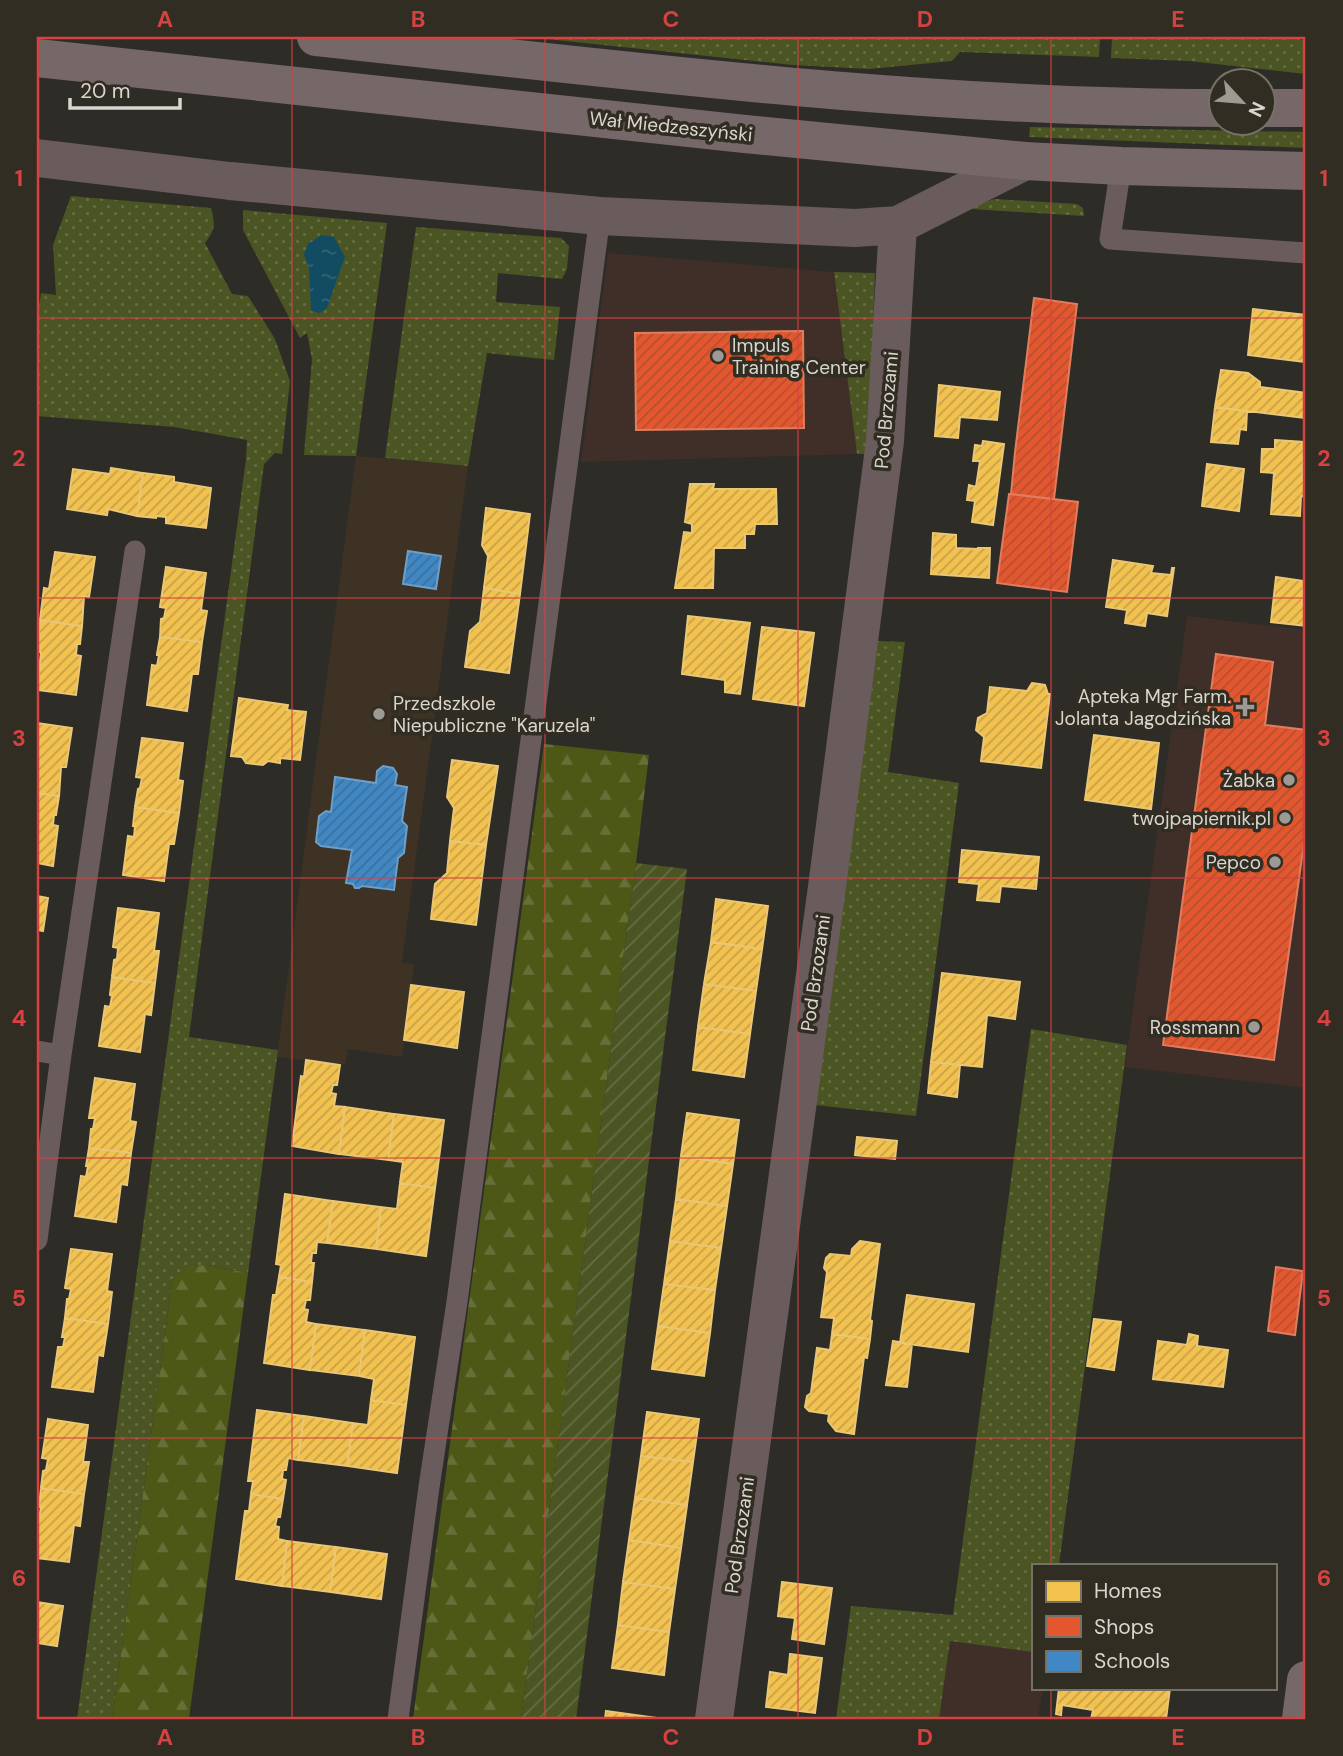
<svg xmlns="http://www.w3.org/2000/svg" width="1343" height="1756" viewBox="0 0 1343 1756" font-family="'DM Sans',sans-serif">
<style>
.commercial{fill:#402f29}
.education{fill:#3d3224}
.grass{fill:url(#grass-dots)}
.forest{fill:url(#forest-firs)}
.garden{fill:url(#garden-furrows)}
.water{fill:url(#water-ripples)}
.homes{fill:url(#homes-hatch);stroke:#eac775;stroke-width:2}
.shops{fill:url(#shops-hatch);stroke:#e17d5e;stroke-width:2}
.schools{fill:url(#schools-hatch);stroke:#6d9fc8;stroke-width:2}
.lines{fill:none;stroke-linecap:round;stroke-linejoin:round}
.lane{stroke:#6a5c5d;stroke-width:21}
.street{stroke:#6a5c5d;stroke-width:38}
.secondary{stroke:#766768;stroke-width:38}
.grid{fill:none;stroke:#d64241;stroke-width:2;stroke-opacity:0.55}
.poi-dot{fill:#9d9a94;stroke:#312d22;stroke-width:2.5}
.labels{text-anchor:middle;stroke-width:7;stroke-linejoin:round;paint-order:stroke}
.street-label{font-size:19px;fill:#d9d6cf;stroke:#312d22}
.poi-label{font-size:19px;fill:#d9d6cf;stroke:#312d22;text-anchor:end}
.neatline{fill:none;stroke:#d64241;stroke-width:2.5}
.grid-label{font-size:23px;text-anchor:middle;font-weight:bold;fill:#d64241}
</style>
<defs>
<pattern id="grass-dots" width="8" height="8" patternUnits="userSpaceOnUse" patternTransform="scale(1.75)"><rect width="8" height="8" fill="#4b5523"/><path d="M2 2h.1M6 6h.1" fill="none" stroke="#646d42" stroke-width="1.8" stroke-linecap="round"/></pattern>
<pattern id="forest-firs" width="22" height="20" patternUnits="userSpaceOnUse" patternTransform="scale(1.75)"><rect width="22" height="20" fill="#4d5816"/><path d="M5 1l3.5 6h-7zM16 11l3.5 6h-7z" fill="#666f37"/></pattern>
<pattern id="garden-furrows" width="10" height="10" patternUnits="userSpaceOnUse" patternTransform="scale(1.75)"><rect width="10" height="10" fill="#4b5523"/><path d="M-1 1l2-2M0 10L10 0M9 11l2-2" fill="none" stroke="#646d42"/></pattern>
<pattern id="water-ripples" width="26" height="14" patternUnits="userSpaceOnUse" patternTransform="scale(1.75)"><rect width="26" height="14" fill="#124c62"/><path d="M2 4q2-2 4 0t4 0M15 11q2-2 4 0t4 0" fill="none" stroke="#346577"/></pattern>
<pattern id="homes-hatch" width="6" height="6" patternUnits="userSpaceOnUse" patternTransform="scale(1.75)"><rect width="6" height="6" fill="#f2c14e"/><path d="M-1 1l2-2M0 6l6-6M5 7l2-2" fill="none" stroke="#c6a14a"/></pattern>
<pattern id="shops-hatch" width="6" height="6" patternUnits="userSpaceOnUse" patternTransform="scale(1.75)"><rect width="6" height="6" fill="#e4572e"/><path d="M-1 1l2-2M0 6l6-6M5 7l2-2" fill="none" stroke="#b35033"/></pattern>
<pattern id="schools-hatch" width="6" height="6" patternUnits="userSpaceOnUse" patternTransform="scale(1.75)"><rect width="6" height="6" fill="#3f88c5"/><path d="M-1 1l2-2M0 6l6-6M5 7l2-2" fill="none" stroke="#406f96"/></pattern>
</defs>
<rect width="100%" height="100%" fill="#2e2c26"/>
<path class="commercial" d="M608,253L834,272L857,454L581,462Z
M1187,616L1306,630V1088L1125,1067Z
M950,1641L1033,1652V1688H1043L1038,1719H939Z"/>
<path class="education" d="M356,456L468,466L402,962L414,965L402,1057L348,1049L345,1065L277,1057Z"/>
<path class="grass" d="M528,37H1100L1099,57L960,52L952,61L869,69L793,65Z
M1112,37H1292L1306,41V74L1189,61L1111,58Z
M1030,127L1306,132V148L1029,137Z
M71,196L211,208C215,224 216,229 205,243L232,294L248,296L275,339L290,381L282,454L275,453L264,464L189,1037L278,1050L248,1273L207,1265L172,1283L112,1719H77L246,459L247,440L174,427L37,416V320L41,293L56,295L53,245Z
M995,199L1077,204L1083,208L1084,216L972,209L977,204Z
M243,210L387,223L356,456L304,455L312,359L307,333L300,338L243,230Z
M416,227L561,238L569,246L567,269L562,279L498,273L496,302L560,307L554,360L487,353L468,466L385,458Z
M834,272L875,273L869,454H857Z
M878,641L905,642L888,772L959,783L916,1116L815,1105Z
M1031,1029L1127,1045L1059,1565H1033V1652L950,1641L939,1719H836L851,1606L953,1615Z"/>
<path class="forest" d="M544,744L649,755L636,863L521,1719H413Z
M207,1265L248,1273L189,1719H112L172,1283L187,1267Z"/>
<path class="garden" d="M636,863L687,869L576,1719H521Z"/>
<path class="water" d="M321,235L334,237L345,257L327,308L320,313L311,311L309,270L304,254L308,244Z"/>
<path class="homes" d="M1253,309L1306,315V362L1248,355Z
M1221,370L1248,373L1260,382V387L1306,393V418L1215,407Z
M939,385L1000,392L997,420L960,417L958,438L935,436Z
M1215,407L1247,411L1246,430L1240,429L1238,444L1211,442Z
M1275,440L1304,442L1302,481H1306V497L1301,496L1300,516L1271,514L1274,473L1261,472L1262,449H1275Z
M983,441L1004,444L993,525L972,522L975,501L967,500L969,485L976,487L980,461H973L975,445L982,446Z
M1207,464L1244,469L1239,511L1202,506Z
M111,468L143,473L137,516L108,509L107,515L67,509L73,469L110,474Z
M143,473L174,477V482L211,488L206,528L166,523V517L156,516V518L137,516Z
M690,484H714L713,489H776L777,524H755L754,534H745V548H714L713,588H675L684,532L692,533V524L685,522Z
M486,508L530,514L520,594L484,588L488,556L482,545Z
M933,533L956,535V548L978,549V548H990L989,578L931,574Z
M55,552L95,557L89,597L84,596L82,626L40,620L44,588L49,589Z
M1113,560L1153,566L1151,573L1171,575L1172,568H1174L1167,616L1147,613L1145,626L1125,623L1127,610L1106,607Z
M166,567L206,573L201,610L207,611L202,642L160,637L161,619L164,618L166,608L160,607Z
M1276,577L1304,581L1302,604L1306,605V626L1271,622Z
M484,588L520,594L509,673L465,667L470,631L480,622Z
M688,616L750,623L740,694L725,692V680L682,674Z
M40,620L82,626L80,644H77L76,655L81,656L76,695L37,690L41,652H37Z
M762,627L814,633L804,706L753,699Z
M160,637L202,642L198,674H192L187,711L147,705L152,665L157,666L159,655H157V654Z
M1032,683L1045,685L1048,694H1050L1041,768L981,761L984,737L976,730L978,718L987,713L990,687L1027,691Z
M239,698L288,705L287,710L306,712L300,760L280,758V763L268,761L263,765L246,763L242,757L231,756Z
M37,723L72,728L66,767H61L59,796L37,793Z
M1094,735L1159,743L1151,809L1085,800Z
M142,738L183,743L178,780L183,781L179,813L135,807L138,789L140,788L142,778L136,777Z
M452,760L498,766L486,845L450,841L454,808L447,797Z
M37,793L59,796L56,815H54L53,825L58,826L53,866L37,863Z
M135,807L179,813L174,844H169L164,881L123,875L128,836L134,837L135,826H133Z
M450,841L486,845L476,925L431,919L435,884L447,873Z
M962,850L1039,857L1036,889L1001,886L999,902L977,900L979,884L959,882Z
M37,896L48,898L43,931L38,930L37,938Z
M716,899L768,906L762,949L711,942Z
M118,908L159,913L154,951H159L155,983L112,977L114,960L117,959L118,948L113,947Z
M711,942L762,949L756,991L704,984Z
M942,973L1020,982L1015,1019L987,1015L982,1067L931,1062Z
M112,977L155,983L151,1015L145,1014L140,1052L99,1046L105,1006L110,1007L112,996L110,995Z
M704,984L756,991L750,1034L698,1027Z
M411,985L464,992L457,1048L404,1040Z
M698,1027L750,1034L744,1077L693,1070Z
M306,1060L340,1065L337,1085H333L331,1093L336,1094L334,1106L345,1107L339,1154L292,1146L301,1076L304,1077Z
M931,1062L960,1065L957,1097L928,1093Z
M95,1078L135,1084L130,1121L136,1122L131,1153L89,1148L91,1129H93L95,1118H89Z
M345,1107L394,1114L388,1160L339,1154Z
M687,1113L739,1120L733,1164L681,1156Z
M394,1114L444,1120L435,1188L400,1183L403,1162L388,1160Z
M857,1137L897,1141L895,1159L855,1155Z
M89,1148L131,1153L127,1185L121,1184L116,1222L75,1216L81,1176L86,1177L88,1166H86Z
M681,1156L733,1164L727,1206L676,1199Z
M400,1183L435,1188L426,1256L376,1249L381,1207L397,1209Z
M285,1194L333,1201L327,1243L317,1242L316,1253H312L311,1263H314L312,1282L279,1277L281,1265L276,1264Z
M676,1199L727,1206L721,1248L670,1241Z
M333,1201L381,1207L376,1249L327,1243Z
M670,1241L721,1248L715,1290L664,1284Z
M860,1241L880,1244L870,1320L872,1321L870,1339L832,1334L834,1318L821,1317L827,1272L824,1268L826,1258L830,1254L851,1256L852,1249Z
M71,1249L112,1254L107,1291L112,1292L108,1324L65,1318L67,1299H69L71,1289L65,1288Z
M279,1277L312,1282L310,1300H306L304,1309L308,1310L306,1322L316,1324L310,1370L264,1363L273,1295H276Z
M664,1284L715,1290L710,1333L658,1326Z
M907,1295L974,1304L968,1352L900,1343Z
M65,1318L108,1324L103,1356L98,1355L93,1392L52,1387L58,1347H63L65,1337H62Z
M1094,1319L1121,1322L1114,1370L1087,1366Z
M316,1324L365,1330L359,1376L310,1370Z
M658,1326L710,1333L704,1376L652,1369Z
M365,1330L415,1337L406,1405L371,1400L374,1379L359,1376Z
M832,1334L870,1339L867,1358L864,1357L854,1434L836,1431L828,1421L829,1414L809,1411L805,1407L807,1396L811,1393L817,1348L830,1350Z
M1189,1334L1198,1336L1197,1346L1228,1350L1223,1387L1153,1379L1158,1341L1187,1345Z
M893,1341L912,1344L907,1387L886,1385Z
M371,1400L406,1405L397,1473L347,1466L353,1423L368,1425Z
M257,1410L304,1416L298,1460L288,1458L286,1470H283L282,1479L286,1480L283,1499L251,1494L253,1481H248Z
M647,1412L699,1419L693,1462L641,1456Z
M304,1416L353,1423L347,1466L298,1460Z
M48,1419L88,1425L83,1462H89L84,1494L41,1488L43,1471L46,1470L48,1459L42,1458Z
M641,1456L693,1462L687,1505L635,1498Z
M41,1488L84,1494L80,1526L74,1525L69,1562L37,1558V1517L39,1518L41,1507H39Z
M251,1494L283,1499L280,1517H277L275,1526L279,1527L278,1539L287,1541L282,1586L236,1579L245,1511H249Z
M635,1498L687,1505L681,1548L629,1540Z
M629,1540L681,1548L675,1589L623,1582Z
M287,1541L336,1547L330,1592L282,1586Z
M336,1547L387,1554L381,1599L330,1592Z
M623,1582L675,1589L669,1632L618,1625Z
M782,1582L832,1588L824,1644L792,1639L795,1618L778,1616Z
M37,1602L63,1606L57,1646L37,1643Z
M618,1625L669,1632L664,1675L612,1668Z
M790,1654L822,1658L815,1713L766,1707L770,1672L788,1675Z
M1059,1688H1170L1166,1719H1091L1093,1710L1062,1705L1061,1715L1056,1714Z
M606,1711L658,1718V1719H605Z"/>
<path class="shops" d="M1034,298L1077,304L1054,499L1011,494L1015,452Z
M803,331L804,428L636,430L635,333Z
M1009,494L1078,502L1067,592L997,583Z
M1216,654L1273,662L1265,725L1306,730V828L1274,1060L1163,1045Z
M1276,1267L1303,1271L1295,1335L1268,1331Z"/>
<path class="schools" d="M408,551L441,556L436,589L403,584Z
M383,766L393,768L397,774L395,785L407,787L402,821L407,826L404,853L398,858L394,890L362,886L359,888H355L353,884L346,883L352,850L321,846L316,842L319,816L326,811L331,812L335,777L376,783L377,771Z"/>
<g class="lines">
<path class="lane" d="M1121,166L1110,239L1306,253
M37,1051L61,1055
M37,1240L61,1055L135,551
M398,1719L429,1487L457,1302L600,216"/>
<path class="street" d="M37,158L230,181L600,216L855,228L898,225L1025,161
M714,1719L827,887L885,441L898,225"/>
<path class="secondary" d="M316,37C617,69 917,108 1220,108
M37,58L745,134L1025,161L1121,166L1306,171
M1262,108H1306
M1301,1719L1306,1680"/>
</g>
<path class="grid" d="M292,37V1719M545,37V1719M798,37V1719M1051,37V1565M37,318H1306M37,598H1306M37,878H1306M37,1158H1306M37,1438H1306M1051,1688V1719"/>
<g class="poi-dot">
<circle cx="718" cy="356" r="7"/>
<path d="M1241.5 696.5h7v7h7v7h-7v7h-7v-7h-7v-7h7z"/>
<circle cx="379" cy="714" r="7"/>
<circle cx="1289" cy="780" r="7"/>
<circle cx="1285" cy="818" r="7"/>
<circle cx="1275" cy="862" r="7"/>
<circle cx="1254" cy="1027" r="7"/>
</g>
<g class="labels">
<g class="street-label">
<text transform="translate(671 126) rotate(6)" y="7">Wał Miedzeszyński</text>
<text transform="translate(886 410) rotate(-85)" y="7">Pod Brzozami</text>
<text transform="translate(815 973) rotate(-82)" y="7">Pod Brzozami</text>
<text transform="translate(739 1535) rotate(-82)" y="7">Pod Brzozami</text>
</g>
<g class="poi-label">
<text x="732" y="352" text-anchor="start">Impuls<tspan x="732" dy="22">Training Center</tspan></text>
<text x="1231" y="703">Apteka Mgr Farm.<tspan x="1231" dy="22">Jolanta Jagodzińska</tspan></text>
<text x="393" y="710" text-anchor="start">Przedszkole<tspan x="393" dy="22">Niepubliczne "Karuzela"</tspan></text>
<text x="1275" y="787">Żabka</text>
<text x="1271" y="825">twojpapiernik.pl</text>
<text x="1261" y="869">Pepco</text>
<text x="1240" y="1034">Rossmann</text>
</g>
</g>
<rect width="1343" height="1756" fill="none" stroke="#312d22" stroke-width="77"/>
<rect x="1032" y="1564" width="245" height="126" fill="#312d22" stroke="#747167" stroke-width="2"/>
<rect x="1046" y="1581" width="35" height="21" fill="#f2c14e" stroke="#747167" stroke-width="2"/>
<text x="1094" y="1598" font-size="21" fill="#d9d6cf">Homes</text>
<rect x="1046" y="1616" width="35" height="21" fill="#e4572e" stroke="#747167" stroke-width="2"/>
<text x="1094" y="1634" font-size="21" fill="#d9d6cf">Shops</text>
<rect x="1046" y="1651" width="35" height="21" fill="#3f88c5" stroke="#747167" stroke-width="2"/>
<text x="1094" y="1668" font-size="21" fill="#d9d6cf">Schools</text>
<g transform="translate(1242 102) rotate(116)"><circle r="33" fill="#312d22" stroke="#747167" stroke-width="2"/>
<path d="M0-5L12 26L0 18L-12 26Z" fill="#9d9a94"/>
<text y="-10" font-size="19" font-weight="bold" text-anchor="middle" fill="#d9d6cf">N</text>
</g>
<path d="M70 98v10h110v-10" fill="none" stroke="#d9d6cf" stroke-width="3.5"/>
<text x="80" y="98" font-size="21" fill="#d9d6cf" stroke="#312d22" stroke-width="5" paint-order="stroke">20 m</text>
<rect x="38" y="38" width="1266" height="1680" class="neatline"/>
<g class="grid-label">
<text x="165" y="27">A</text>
<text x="418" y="27">B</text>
<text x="671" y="27">C</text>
<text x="925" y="27">D</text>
<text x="1178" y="27">E</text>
<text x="19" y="186">1</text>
<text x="1324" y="186">1</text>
<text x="19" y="466">2</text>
<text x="1324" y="466">2</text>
<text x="19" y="746">3</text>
<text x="1324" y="746">3</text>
<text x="19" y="1026">4</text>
<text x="1324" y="1026">4</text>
<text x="19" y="1306">5</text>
<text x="1324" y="1306">5</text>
<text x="19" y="1586">6</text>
<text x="1324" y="1586">6</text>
<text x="165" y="1745">A</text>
<text x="418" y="1745">B</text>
<text x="671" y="1745">C</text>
<text x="925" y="1745">D</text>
<text x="1178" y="1745">E</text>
</g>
</svg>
